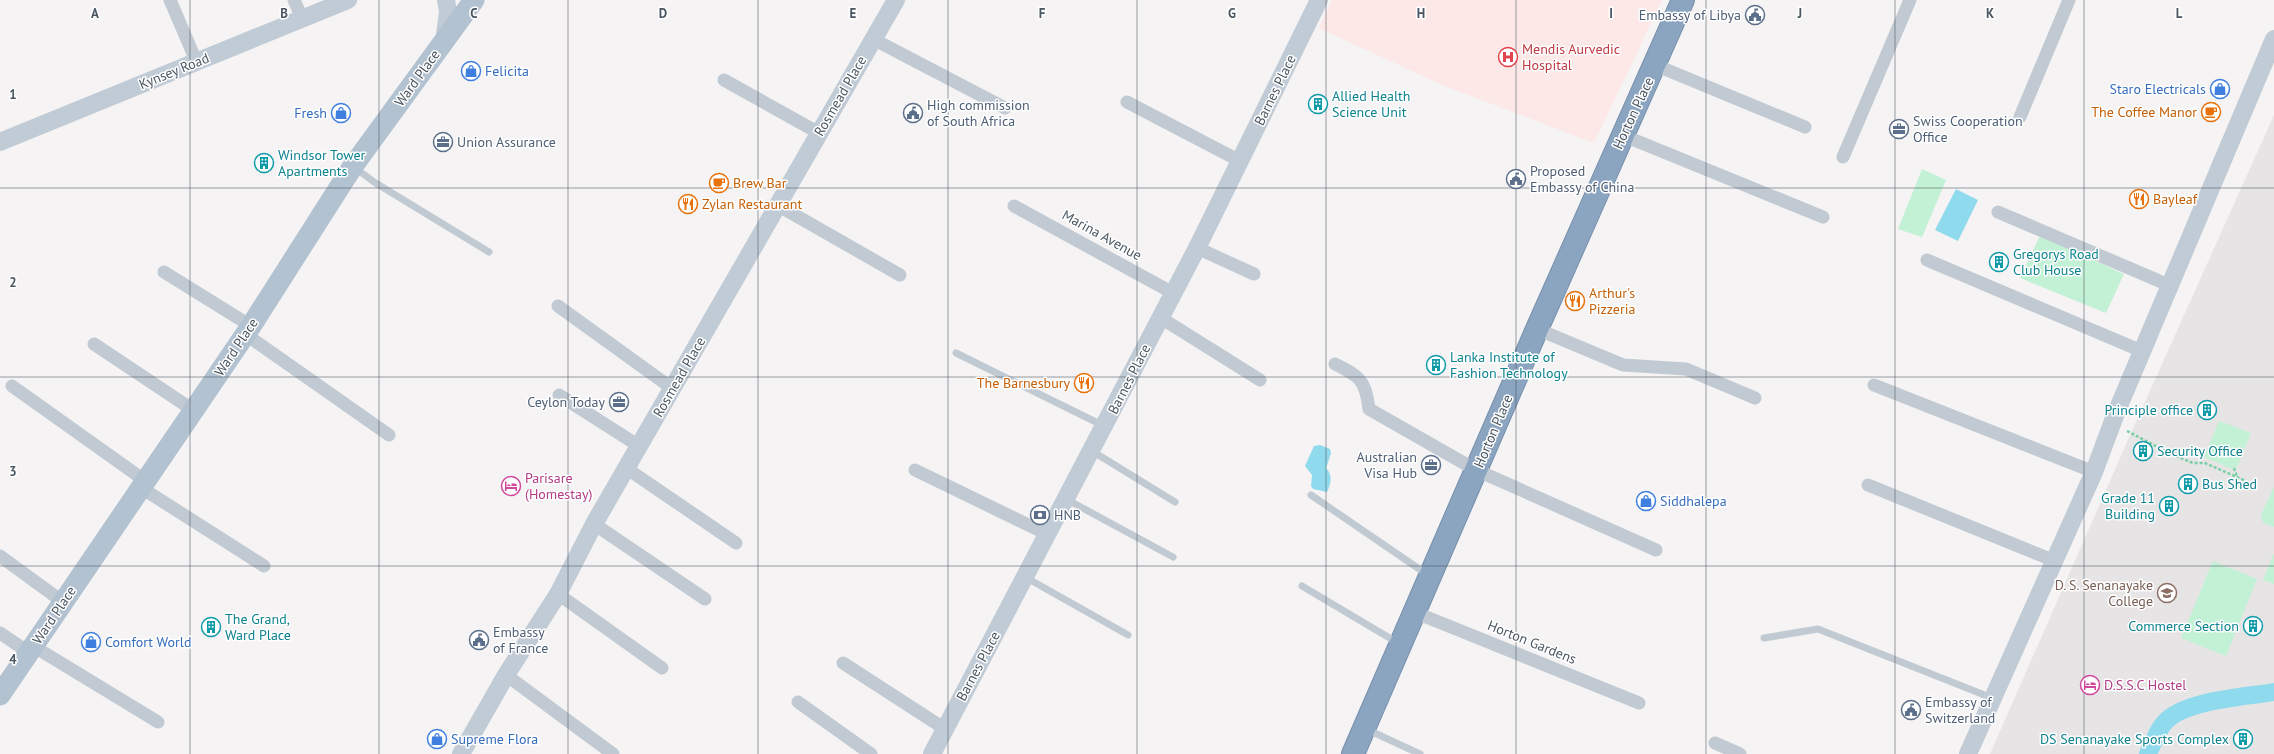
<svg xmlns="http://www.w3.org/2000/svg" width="2274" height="754" viewBox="0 0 2274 754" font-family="'PT Sans',sans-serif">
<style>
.education{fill:#e6e4e5}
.medical{fill:#fce8e6}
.green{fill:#c3f1d5}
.water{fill:#90daee}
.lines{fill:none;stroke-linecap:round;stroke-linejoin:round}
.canal{stroke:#90daee;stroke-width:18}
.highway-casing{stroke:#7690ad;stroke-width:24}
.path{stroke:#7ad0a6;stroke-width:2.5;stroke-dasharray:3 2;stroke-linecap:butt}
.lane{stroke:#c1cad2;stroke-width:7}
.street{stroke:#c1cad2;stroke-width:13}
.secondary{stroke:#c1cbd6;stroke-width:18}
.primary{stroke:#b3c2d1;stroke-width:21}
.highway{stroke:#8ba5c1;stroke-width:22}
.grid{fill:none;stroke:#4a5661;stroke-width:1;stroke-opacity:0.55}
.labels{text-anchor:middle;stroke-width:3;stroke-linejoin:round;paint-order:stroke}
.service-label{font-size:14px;fill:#4e5e75;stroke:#fff;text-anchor:start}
.health-label{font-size:14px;fill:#be3a42;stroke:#fff;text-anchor:start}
.street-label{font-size:14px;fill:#4a5661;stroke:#fff}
.shop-label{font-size:14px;fill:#366cbe;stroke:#fff;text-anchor:start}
.culture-label{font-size:14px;fill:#0d838f;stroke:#fff;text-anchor:start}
.food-label{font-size:14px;fill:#c56008;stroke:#fff;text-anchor:start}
.hotel-label{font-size:14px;fill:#b23c85;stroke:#fff;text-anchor:start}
.education-label{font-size:14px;fill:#785e54;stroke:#fff;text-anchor:end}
.grid-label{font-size:13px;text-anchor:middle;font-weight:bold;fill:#4a5661;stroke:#fff;stroke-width:3;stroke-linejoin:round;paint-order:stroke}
</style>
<rect width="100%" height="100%" fill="#f5f3f3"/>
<path class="education" d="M2274,115V754H1990L2131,433Z"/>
<path class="medical" d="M1332,0H1662L1594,143L1442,85L1319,28Z"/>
<path class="green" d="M1922,169L1946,180L1922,237L1898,229Z
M2040,236L2124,274L2106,313L2020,278Z
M2219,421L2251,433L2237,467L2232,469L2204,457Z
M2274,487V527L2263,523L2261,515Z
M2274,553V584L2263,580Z
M2213,561L2257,579L2226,656L2181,638Z"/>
<path class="water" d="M1956,189L1978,200L1958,241L1935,230Z
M1320,445L1330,449L1331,453L1326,468C1333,475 1331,484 1327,492L1313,489L1311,486L1312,475L1305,466L1314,446Z"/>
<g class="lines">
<path class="canal" d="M2148,754C2153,743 2157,731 2165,722C2185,700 2245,697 2274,692"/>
<g class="highway-casing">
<path id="highway" d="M1353,754L1537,329L1683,0"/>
</g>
<path class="path" d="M2127,431L2173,455L2193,463H2205L2246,481
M2234,468L2237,477"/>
<path class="lane" d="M354,167L374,182L489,252
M956,353L1104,426
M1092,451L1175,502
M1311,495L1428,575
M1066,499L1173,557
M1025,577L1128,635
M1302,586L1398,643
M1764,638L1818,629L1992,698
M1366,729L1420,754"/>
<path class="street" d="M170,0L197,63
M294,0L302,18
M873,39L1005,108
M1655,65L1805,127
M724,80L819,133
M1127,102L1240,161
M2020,117L2069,0
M1622,135L1823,217
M1843,157L1910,0
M779,206L900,275
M1014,206L1173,293
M1998,212L2171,286
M1197,248L1254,274
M1927,260L2144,352
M164,272L251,326
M558,306L673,389
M1161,318L1260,380
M1537,329L1623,365L1686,369L1755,398
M245,334L389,435
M94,344L193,410
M1335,364C1359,376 1366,380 1369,409L1476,470L1656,550
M1874,385L2094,472
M12,386L144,480
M559,395L639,446
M626,468L736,543
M915,470L1047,534
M1868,485L2055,561
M140,487L264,566
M594,524L705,599
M0,556L63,602
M558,594L662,668
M1414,612L1639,703
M0,633L28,652
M33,646L158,722
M843,663L945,729
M506,675L613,754
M798,702L871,754
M1715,743L1740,754"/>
<path class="secondary" d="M444,42L448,12L446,0
M0,142L348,0
M461,754L506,675L558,594L594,524L896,0
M932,754L1197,248L1319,0
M1968,754L2094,472L2116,413L2274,39"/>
<path class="primary" d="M0,695L251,326L353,166L474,0"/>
<use href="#highway" class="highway"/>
</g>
<path class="grid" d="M190,0V754M379,0V754M568,0V754M758,0V754M948,0V754M1137,0V754M1326,0V754M1516,0V754M1706,0V754M1895,0V754M2084,0V754M0,188H2274M0,377H2274M0,566H2274"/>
<defs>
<g id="civic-ring" transform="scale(1)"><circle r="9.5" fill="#fff" stroke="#5c6f8a" stroke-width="1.5"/><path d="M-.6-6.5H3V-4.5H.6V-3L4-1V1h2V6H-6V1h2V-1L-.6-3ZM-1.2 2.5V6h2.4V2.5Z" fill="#5c6f8a"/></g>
<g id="hospital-ring" transform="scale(1)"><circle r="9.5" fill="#fff" stroke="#e0444e" stroke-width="1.5"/><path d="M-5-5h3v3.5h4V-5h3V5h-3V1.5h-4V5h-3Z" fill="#e0444e"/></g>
<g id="shop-ring" transform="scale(1)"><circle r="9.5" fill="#fff" stroke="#3f7fe0" stroke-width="1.5"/><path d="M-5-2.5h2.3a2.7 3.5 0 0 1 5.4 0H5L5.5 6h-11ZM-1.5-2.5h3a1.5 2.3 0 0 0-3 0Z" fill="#3f7fe0"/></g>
<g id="building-ring" transform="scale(1)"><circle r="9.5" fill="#fff" stroke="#0f9aa8" stroke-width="1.5"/><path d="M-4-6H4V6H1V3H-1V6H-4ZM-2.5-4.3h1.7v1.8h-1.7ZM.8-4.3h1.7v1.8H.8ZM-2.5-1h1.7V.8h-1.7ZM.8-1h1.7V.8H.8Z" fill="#0f9aa8"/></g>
<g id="cafe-ring" transform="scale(1)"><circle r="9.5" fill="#fff" stroke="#e8710a" stroke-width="1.5"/><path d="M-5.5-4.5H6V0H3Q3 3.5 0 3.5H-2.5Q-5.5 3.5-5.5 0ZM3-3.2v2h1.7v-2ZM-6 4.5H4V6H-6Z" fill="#e8710a"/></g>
<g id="office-ring" transform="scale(1)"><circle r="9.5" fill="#fff" stroke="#5c6f8a" stroke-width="1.5"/><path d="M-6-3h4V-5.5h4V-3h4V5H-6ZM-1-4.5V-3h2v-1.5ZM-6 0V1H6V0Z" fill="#5c6f8a"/></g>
<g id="restaurant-ring" transform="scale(1)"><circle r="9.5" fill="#fff" stroke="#e8710a" stroke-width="1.5"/><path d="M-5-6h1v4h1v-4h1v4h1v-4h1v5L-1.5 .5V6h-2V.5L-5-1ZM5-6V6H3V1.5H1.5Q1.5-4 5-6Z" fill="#e8710a"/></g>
<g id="hotel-ring" transform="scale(1)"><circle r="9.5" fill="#fff" stroke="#d1479c" stroke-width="1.5"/><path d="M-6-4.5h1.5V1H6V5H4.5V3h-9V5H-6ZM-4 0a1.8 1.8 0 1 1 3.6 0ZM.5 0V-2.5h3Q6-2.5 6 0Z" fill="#d1479c"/></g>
<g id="bank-ring" transform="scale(1)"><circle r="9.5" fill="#fff" stroke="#5c6f8a" stroke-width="1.5"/><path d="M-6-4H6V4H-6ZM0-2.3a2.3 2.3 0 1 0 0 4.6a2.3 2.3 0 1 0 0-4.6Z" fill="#5c6f8a"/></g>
<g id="school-ring" transform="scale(1)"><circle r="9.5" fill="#fff" stroke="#8d6e63" stroke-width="1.5"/><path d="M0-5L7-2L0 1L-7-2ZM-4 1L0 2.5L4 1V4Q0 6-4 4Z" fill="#8d6e63"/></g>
</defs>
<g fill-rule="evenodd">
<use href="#civic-ring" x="1755" y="15"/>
<use href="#hospital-ring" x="1508" y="57"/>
<use href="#shop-ring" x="471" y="71"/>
<use href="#shop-ring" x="2220" y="89"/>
<use href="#building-ring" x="1318" y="104"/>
<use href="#cafe-ring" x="2211" y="112"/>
<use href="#shop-ring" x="341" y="113"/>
<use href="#civic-ring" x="913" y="113"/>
<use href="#office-ring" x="1899" y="129"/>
<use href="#office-ring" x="443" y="142"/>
<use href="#building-ring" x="264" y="163"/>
<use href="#civic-ring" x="1516" y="179"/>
<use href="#cafe-ring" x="719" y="183"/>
<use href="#restaurant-ring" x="2139" y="199"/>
<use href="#restaurant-ring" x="688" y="204"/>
<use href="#building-ring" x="1999" y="262"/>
<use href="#restaurant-ring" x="1575" y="301"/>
<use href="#building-ring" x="1436" y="365"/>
<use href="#restaurant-ring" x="1084" y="383"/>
<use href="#office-ring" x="619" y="402"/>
<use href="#building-ring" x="2207" y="410"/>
<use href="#building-ring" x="2143" y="451"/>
<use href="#office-ring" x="1431" y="465"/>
<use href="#building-ring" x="2188" y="484"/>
<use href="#hotel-ring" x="511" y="486"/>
<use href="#shop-ring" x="1646" y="501"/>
<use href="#building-ring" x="2169" y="506"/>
<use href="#bank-ring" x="1040" y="515"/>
<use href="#school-ring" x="2167" y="593"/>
<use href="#building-ring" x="2253" y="626"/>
<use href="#building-ring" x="211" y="627"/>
<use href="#civic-ring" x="479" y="640"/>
<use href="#shop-ring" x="91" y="642"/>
<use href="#hotel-ring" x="2090" y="685"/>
<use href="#civic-ring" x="1911" y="710"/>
<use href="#shop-ring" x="437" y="739"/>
<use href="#building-ring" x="2243" y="739"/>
</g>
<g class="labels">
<g class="service-label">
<text x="1741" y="20" text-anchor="end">Embassy of Libya</text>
<text x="927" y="110">High commission<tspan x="927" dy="16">of South Africa</tspan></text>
<text x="1913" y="126">Swiss Cooperation<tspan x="1913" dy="16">Office</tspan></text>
<text x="457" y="147">Union Assurance</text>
<text x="1530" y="176">Proposed<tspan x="1530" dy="16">Embassy of China</tspan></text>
<text x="605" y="407" text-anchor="end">Ceylon Today</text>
<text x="1417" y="462" text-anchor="end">Australian<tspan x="1417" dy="16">Visa Hub</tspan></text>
<text x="1054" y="520">HNB</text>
<text x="493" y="637">Embassy<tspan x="493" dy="16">of France</tspan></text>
<text x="1925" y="707">Embassy of<tspan x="1925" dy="16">Switzerland</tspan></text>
</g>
<g class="health-label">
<text x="1522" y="54">Mendis Aurvedic<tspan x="1522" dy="16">Hospital</tspan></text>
</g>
<g class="street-label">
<text transform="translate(174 71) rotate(-22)" y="5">Kynsey Road</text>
<text transform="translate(417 78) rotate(-54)" y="5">Ward Place</text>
<text transform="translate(1275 90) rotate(-64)" y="5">Barnes Place</text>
<text transform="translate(840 96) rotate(-60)" y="5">Rosmead Place</text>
<text transform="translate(1633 113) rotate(-65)" y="5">Horton Place</text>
<text transform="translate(1102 235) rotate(29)" y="5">Marina Avenue</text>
<text transform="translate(236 347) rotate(-56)" y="5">Ward Place</text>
<text transform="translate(679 377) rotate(-60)" y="5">Rosmead Place</text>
<text transform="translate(1129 379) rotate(-63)" y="5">Barnes Place</text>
<text transform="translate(1493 431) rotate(-67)" y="5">Horton Place</text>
<text transform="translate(54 615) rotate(-56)" y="5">Ward Place</text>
<text transform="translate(1532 642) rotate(22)" y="5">Horton Gardens</text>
<text transform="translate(978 666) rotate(-62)" y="5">Barnes Place</text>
</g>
<g class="shop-label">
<text x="485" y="76">Felicita</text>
<text x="2206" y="94" text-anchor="end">Staro Electricals</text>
<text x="327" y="118" text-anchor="end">Fresh</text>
<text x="1660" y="506">Siddhalepa</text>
<text x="105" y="647">Comfort World</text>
<text x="451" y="744">Supreme Flora</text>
</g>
<g class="culture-label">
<text x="1332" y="101">Allied Health<tspan x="1332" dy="16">Science Unit</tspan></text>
<text x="278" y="160">Windsor Tower<tspan x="278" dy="16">Apartments</tspan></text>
<text x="2013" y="259">Gregorys Road<tspan x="2013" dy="16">Club House</tspan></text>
<text x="1450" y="362">Lanka Institute of<tspan x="1450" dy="16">Fashion Technology</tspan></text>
<text x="2193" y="415" text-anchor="end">Principle office</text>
<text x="2157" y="456">Security Office</text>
<text x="2202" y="489">Bus Shed</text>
<text x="2155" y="503" text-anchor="end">Grade 11<tspan x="2155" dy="16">Building</tspan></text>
<text x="225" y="624">The Grand,<tspan x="225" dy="16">Ward Place</tspan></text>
<text x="2239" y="631" text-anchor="end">Commerce Section</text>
<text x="2229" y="744" text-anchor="end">DS Senanayake Sports Complex</text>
</g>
<g class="food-label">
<text x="2197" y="117" text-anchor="end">The Coffee Manor</text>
<text x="733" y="188">Brew Bar</text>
<text x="2153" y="204">Bayleaf</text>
<text x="702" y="209">Zylan Restaurant</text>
<text x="1589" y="298">Arthur's<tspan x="1589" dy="16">Pizzeria</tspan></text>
<text x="1070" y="388" text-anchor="end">The Barnesbury</text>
</g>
<g class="hotel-label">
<text x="525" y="483">Parisare<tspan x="525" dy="16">(Homestay)</tspan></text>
<text x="2104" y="690">D.S.S.C Hostel</text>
</g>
<g class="education-label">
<text x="2153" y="590">D. S. Senanayake<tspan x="2153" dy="16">College</tspan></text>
</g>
</g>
<g class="grid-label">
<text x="95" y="18">A</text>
<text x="284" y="18">B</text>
<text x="474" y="18">C</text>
<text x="663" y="18">D</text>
<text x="853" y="18">E</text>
<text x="1042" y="18">F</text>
<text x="1232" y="18">G</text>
<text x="1421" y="18">H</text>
<text x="1611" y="18">I</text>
<text x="1800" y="18">J</text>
<text x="1990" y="18">K</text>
<text x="2179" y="18">L</text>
<text x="13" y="99">1</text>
<text x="13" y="287">2</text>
<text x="13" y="476">3</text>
<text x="13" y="664">4</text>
</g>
</svg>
